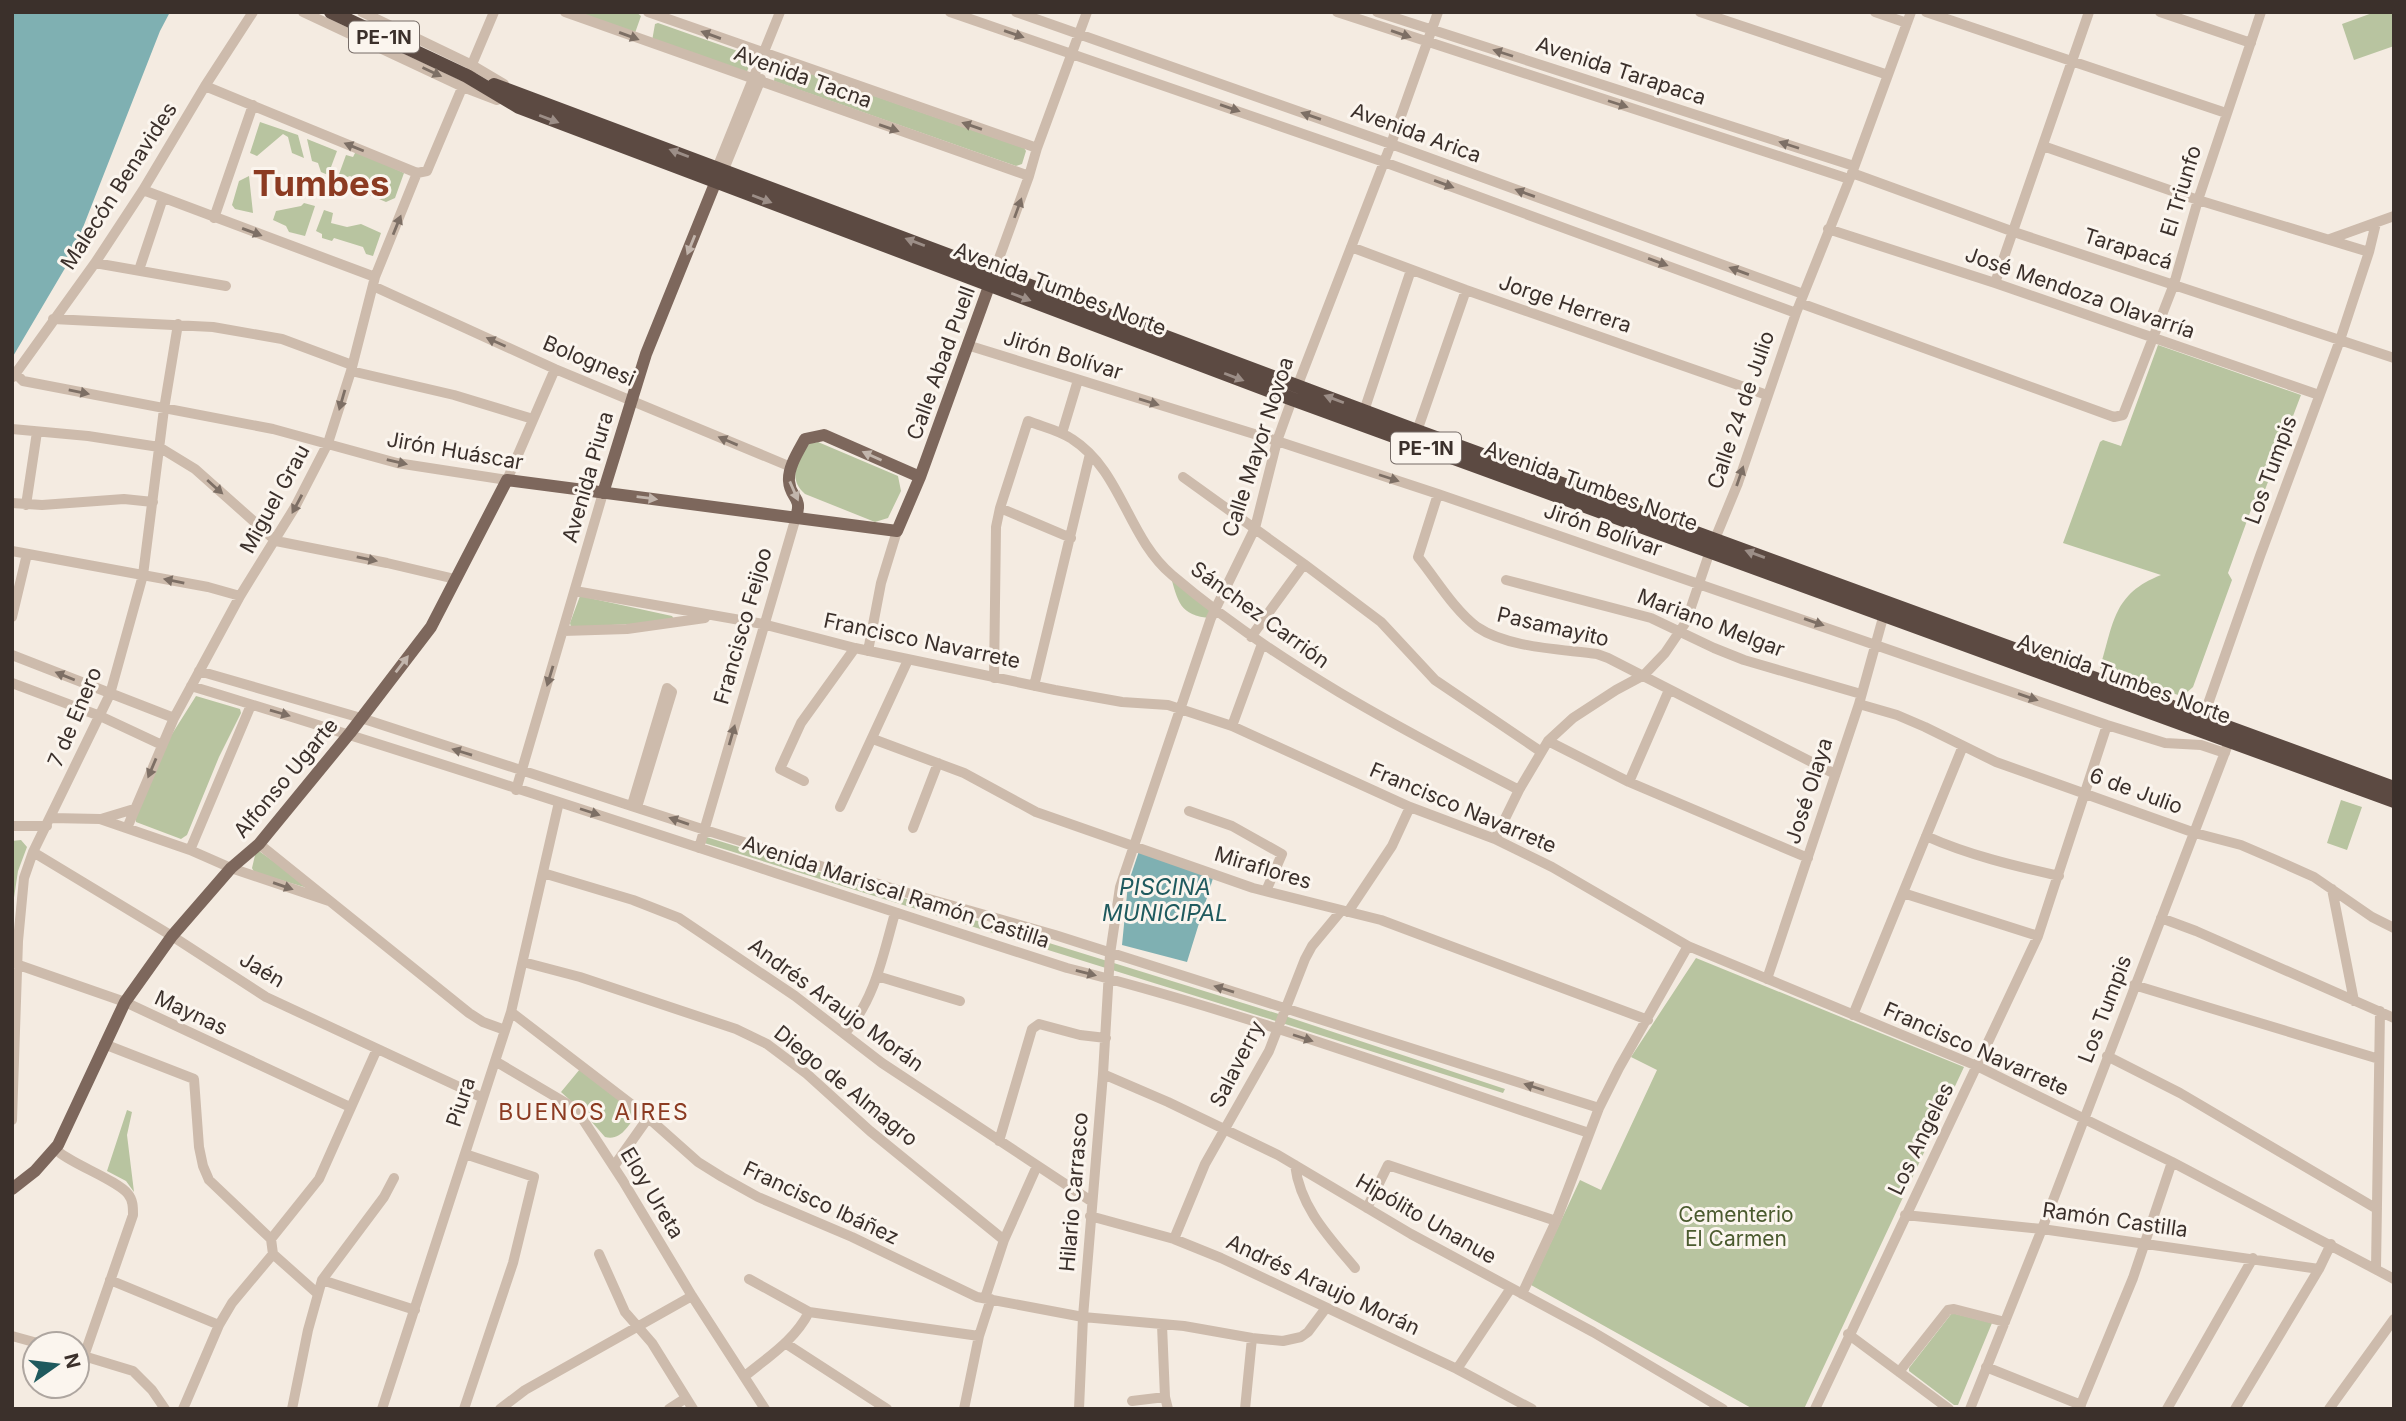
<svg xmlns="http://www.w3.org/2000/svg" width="2406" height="1421" viewBox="0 0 2406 1421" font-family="Inter,sans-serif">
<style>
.green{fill:#b8c4a0}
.water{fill:#7fb0b2}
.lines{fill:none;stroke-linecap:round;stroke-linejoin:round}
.minor{stroke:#cdbbac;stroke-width:10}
.major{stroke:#7d675c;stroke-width:12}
.highway{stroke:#5c4a42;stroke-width:14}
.oneway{fill:#7d6f65}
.oneway2{fill:#9c8e87}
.oneway3{fill:#c2b5ac}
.labels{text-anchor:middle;stroke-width:6;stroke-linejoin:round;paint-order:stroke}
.shield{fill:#fbf5ee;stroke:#756b66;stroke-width:2}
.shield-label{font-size:19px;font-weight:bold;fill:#3b302b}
.street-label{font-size:21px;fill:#3b302b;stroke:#fbf5ee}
.park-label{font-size:21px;fill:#4a5a2e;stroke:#fbf5ee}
.water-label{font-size:23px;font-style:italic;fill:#1f5a5e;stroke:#fbf5ee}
.neighbourhood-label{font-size:23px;letter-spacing:2px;fill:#8c3b22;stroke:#fbf5ee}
.town-label{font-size:35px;font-weight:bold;fill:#8c3b22;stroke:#fbf5ee}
</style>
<rect width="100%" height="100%" fill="#f4ebe1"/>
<path class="green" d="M578,12H636L641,16L635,33Z
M2375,12H2394V46L2354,60L2342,24Z
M658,23L752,56L747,72L652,41L655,24Z
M777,62L1024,148L1026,151L1022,164L1016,166L774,81Z
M260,122L298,135L304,158L292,153L288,137L283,134L257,156L250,153Z
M307,139L337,151L328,175L321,172L318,163L312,161Z
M356,151L404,173L395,198L386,202L365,193L359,180L350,176L342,179L338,177L346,155L353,157Z
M249,176L253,213L235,209L232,205L239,181Z
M304,203L315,206L305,236L289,232L286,226L273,220L276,211L301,206Z
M324,210L333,213L331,223L347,227L361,224L381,233L373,256L366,254L363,247L334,238L332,241L322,238V234L316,231Z
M2158,345L2301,395L2263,495L2256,496L2228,573L2232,580L2193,687L2184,695H2178L2100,668C2114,622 2113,594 2161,575L2063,543L2100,442L2103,440L2121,446Z
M818,442L898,476L901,491L888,518L875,522L805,494C787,478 798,463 806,444Z
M1170,574L1216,609L1211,618C1179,616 1178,601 1170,574Z
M580,596L672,616L674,619L672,622L571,627L570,623Z
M196,696L240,709L241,713L219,757L187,835L181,839L136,822L135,815L167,742Z
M2341,800L2362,807L2347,850L2327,843Z
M703,836L1282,1015L1279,1022L701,842Z
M21,840L27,847L18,871L12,911V841Z
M256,851H259L314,890L254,872L252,868Z
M1696,958L1964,1067L1804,1409H1753L1531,1285L1580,1180L1601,1190L1657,1070L1631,1057Z
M1285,1016L1505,1089L1503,1093L1282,1023Z
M580,1069L638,1113C628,1125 622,1141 605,1137L583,1112L561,1092Z
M127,1110L132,1112L127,1135L134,1192L126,1181L107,1171Z
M1952,1313L1992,1323L1958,1405H1954L1909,1371V1368Z"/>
<path class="water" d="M12,12H170L160,31L71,258L12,358Z
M1140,848L1214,875L1187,962L1122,945L1128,884Z"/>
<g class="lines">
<path class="minor" d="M303,12L463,87L497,100
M362,12L472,65L504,84
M565,12L1029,176
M648,12L1037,148
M950,12L1384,162L1796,313
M1016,12L1391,144L1803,294
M1337,12L1849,179
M1377,12L1854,166
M1700,12L1888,75
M1875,12L1907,23
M1926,12L2226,113
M2160,12L2251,43
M205,86L417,173L427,171L494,12
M2043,146L2198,200L2369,252
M1852,173L2014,232L2394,358
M716,174L717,168L780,12
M722,174L761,79
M143,190L375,277
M214,218L253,105
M1828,229L1995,283L2319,395
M2330,239L2394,216
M1351,247L1466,290L1767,395
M95,263L226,286
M139,270L163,198
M994,272L1029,176L1037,148L1087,12
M1995,283L2089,12
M373,286L555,369L791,467
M1800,303L2114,417L2123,415L2174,284L2198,200L2261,12
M53,319L213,327L282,339L352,365
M967,345L1277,441L1438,494L2107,725L2165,743L2201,745L2225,753
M351,371L454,395L533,419
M15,373L23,381L273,429L397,463L507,480L555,369
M13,377L95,263L143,190L205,86L253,12
M1364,411L1411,270
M12,429L88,436L159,447L195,469L276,541L387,563L455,579
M1417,431L1466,290
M1062,433L1078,380
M1183,477L1304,564L1381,622L1435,680L1540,751
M1438,494L1418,557C1436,579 1454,610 1477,627C1508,648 1561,649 1597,654L1608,658L1835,774
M12,503L42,505L124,499L153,502
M26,505L37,432
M1000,508L1071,538
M12,551L208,587L240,596
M1506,580L1651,618L1714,648L1744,660L1861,694
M575,591L763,624L855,648L1055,690L1122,702L1168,705L1232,726L1410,807L1495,839L1552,867L1688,946L1977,1066L2172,1162L2394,1279
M12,617L27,554
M563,631L627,629L705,618
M1251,637L1304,564
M868,651L881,583L897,531
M12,655L174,718
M199,671L361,718L705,830L901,891L1055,935L1599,1108
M994,678L996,527L1000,508L1028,421C1043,427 1059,430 1072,439C1122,471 1127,537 1172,575C1277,664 1397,727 1519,790
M12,683L100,716L162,745
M191,686C485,775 775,874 1067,968C1244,1012 1416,1076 1589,1133
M1034,686L1090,454
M1859,704L1897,715L1925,727L1996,762L2195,833L2241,845L2276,860L2314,877L2372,917L2394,928
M2202,721L2260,556L2340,340L2369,252L2376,223
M1232,726L1262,644
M873,739L964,773L1036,812L1253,888L1381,920L1648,1020
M1548,741L1629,782L1808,858
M804,781L780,769L801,723L855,648
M1629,782L1669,690
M516,790L603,493
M632,805L667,688L672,692L637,807
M840,807L908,660
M1189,811L1232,826L1282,854L1266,891
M51,818L100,819L190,850L231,868L329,901
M101,819L134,809
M12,826H47
M127,828L174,718L240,596L295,507L328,443L351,371L375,277L417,173
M913,828L938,763
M1926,836C1968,855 2015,866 2059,876
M1495,839L1519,790L1548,741L1573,718L1616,690L1644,675L1665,653L1686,622L1710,551L1738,483L1796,313L1852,173L1911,12
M259,844L469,1013L483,1022L505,1030
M699,848L796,517
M190,850L251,705
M33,852L172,936L266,997L483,1098
M543,873L633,900L679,918L795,996L882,1063L1091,1201
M2332,889L2354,1001
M1903,893L2038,936
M1348,912L1392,846L1410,807
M2161,918L2196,931L2394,1018
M523,962L580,977L736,1029L767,1044L807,1074L870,1131L1004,1240
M13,963L125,1002L350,1107
M877,976L960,1001
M1767,979L1859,704L1884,614
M2134,985L2379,1059
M511,1012L644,1114L698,1162L722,1177L758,1197L852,1237L977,1297L1083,1317L1184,1326L1252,1338L1283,1341L1301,1337L1308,1332L1326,1308
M1853,1015L1963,746
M845,1033C875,1000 883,955 895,913
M104,1044L194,1079L199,1147L203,1166L209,1180L271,1239L273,1254L318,1294
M2107,1056L2180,1093L2377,1209
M495,1061L571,1106L580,1115L623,1181L692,1296L765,1409
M1103,1074L1168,1102L1278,1155L1411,1234L1593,1332L1723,1409
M12,1120L18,941L24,878L33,852L110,694L143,575L164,409L178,324
M999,1141L1032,1029L1039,1024L1080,1035L1106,1038
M60,1153C77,1166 118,1181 128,1194C133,1200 133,1207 133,1215L84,1356
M1295,1165C1300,1207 1329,1237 1355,1268
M614,1166L648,1118
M1367,1208L1388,1165L1556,1221
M1905,1215L2042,1229L2319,1269
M1090,1216L1174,1239L1221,1258L1457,1369L1532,1409
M271,1239L319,1179L377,1049
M1174,1239L1205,1164L1269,1051L1305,959L1312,946L1341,911
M599,1254L625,1312L652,1343L693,1409
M2376,1269L2380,1011
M749,1279L809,1312L979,1336
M110,1280L219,1325
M322,1280L415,1310
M1522,1294L1556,1221L1599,1108L1619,1068L1688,946
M985,1298L1004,1240L1037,1166
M1162,1325L1165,1397L1168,1409
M1848,1334L1949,1409
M12,1336L41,1344
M785,1343L887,1409
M77,1354L133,1371L152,1390L165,1409
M1986,1367L2081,1405
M1457,1369L1511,1288
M1899,1372L1948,1310L1954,1309L2005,1322
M745,1376C768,1357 795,1340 809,1312
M1132,1401L1165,1397
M183,1409L219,1325L232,1303L273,1254
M292,1409L308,1330L322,1280L384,1197L394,1178
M382,1409L511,1012L559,802
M464,1409L513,1263L534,1177L465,1154
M500,1409L525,1390L692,1296
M669,1409L686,1398
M964,1409L979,1336L991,1299
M1079,1409L1083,1317L1103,1074L1110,954L1120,887L1211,618L1255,528L1277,441L1290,405L1391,144L1438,12
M1245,1409L1252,1338
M1815,1409L2038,936L2107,725
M1970,1409L2042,1229L2227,747
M2079,1409L2133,1278L2172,1162
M2167,1409L2253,1258
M2235,1409L2319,1269L2331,1244
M2329,1409L2394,1319"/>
<path class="major" d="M603,493L646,354L716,181
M796,517C803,496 790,499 789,481C788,467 798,452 805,439L824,435L920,477
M12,1189L35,1171L58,1145L125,1002L172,936L231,868L259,844L350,733L431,627L507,480L897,531L920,477L992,278"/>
<path class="highway" d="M331,12L467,76L519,107L1292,399L2394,801
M494,85L1417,431L2394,788"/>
</g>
<defs><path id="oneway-solid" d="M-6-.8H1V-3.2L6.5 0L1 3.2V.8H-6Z" transform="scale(1.75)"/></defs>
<g class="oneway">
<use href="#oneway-solid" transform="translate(1014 34) rotate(19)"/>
<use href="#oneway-solid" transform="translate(1401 34) rotate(19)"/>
<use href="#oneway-solid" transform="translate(711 35) rotate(-160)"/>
<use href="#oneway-solid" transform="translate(629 36) rotate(20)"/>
<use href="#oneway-solid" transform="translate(1503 53) rotate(-162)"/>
<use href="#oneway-solid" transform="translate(432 72) rotate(25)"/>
<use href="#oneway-solid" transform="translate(1618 104) rotate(18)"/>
<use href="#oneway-solid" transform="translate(1230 108) rotate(19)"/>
<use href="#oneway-solid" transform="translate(1311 116) rotate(-161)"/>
<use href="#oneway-solid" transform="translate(972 126) rotate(-161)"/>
<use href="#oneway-solid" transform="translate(889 128) rotate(19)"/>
<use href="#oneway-solid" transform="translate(1789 145) rotate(-162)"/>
<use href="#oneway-solid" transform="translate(354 147) rotate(-158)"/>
<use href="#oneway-solid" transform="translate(1444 184) rotate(20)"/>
<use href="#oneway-solid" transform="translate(1525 193) rotate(-160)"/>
<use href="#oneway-solid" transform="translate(1018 208) rotate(-70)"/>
<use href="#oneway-solid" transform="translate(397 225) rotate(-68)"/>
<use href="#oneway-solid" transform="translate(252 232) rotate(20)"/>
<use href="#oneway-solid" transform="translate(1658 262) rotate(20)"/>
<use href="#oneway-solid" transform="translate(1739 271) rotate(-160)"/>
<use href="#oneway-solid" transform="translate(496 342) rotate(-156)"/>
<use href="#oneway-solid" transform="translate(79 392) rotate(11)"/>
<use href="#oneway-solid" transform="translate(342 400) rotate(106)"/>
<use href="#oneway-solid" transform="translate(1149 402) rotate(17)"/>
<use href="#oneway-solid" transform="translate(728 441) rotate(-157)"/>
<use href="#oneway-solid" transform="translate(397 462) rotate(13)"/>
<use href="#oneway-solid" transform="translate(1740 476) rotate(-71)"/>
<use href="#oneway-solid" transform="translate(1389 478) rotate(18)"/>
<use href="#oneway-solid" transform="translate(215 487) rotate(42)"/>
<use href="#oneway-solid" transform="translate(297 504) rotate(118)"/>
<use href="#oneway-solid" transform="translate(367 559) rotate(12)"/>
<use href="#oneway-solid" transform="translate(174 581) rotate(-169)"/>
<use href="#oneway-solid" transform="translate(1814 622) rotate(19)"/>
<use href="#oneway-solid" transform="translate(65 676) rotate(-158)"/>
<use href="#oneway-solid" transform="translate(550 676) rotate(107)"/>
<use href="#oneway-solid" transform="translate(2028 697) rotate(19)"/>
<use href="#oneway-solid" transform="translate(280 713) rotate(16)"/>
<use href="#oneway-solid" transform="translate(732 735) rotate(-74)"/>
<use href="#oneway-solid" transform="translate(462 752) rotate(-163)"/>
<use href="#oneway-solid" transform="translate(152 768) rotate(113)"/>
<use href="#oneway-solid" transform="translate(590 812) rotate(18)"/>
<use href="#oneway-solid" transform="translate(679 821) rotate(-161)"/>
<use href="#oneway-solid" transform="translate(283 886) rotate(19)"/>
<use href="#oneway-solid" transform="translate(1086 973) rotate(14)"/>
<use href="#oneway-solid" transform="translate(1224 989) rotate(-163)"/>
<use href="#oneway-solid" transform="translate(1303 1038) rotate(18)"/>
<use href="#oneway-solid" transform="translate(1534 1087) rotate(-162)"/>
</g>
<g class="oneway2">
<use href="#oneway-solid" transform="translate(549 119) rotate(21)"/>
<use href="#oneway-solid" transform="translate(679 153) rotate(-159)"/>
<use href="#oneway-solid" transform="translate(762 199) rotate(21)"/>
<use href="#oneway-solid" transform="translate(915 242) rotate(-159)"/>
<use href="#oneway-solid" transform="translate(1021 297) rotate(21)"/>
<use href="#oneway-solid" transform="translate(1234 377) rotate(21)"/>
<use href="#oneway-solid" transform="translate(1334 399) rotate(-159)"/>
<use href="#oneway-solid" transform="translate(1755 554) rotate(-160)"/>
</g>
<g class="oneway3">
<use href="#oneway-solid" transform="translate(691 245) rotate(112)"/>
<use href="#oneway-solid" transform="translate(872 456) rotate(-156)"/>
<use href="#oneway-solid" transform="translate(794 491) rotate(66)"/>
<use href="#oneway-solid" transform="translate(647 498) rotate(7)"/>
<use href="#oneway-solid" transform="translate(402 664) rotate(-53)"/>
</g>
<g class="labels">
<g class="shield">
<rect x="349" y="21.5" width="70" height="31" rx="5"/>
<rect x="1391" y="432.5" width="70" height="31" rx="5"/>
</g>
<g class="shield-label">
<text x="384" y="44">PE-1N</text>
<text x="1426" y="455">PE-1N</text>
</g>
<g class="street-label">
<text transform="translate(1621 71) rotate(18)" y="7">Avenida Tarapaca</text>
<text transform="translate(803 77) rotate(20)" y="7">Avenida Tacna</text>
<text transform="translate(1416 133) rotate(20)" y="7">Avenida Arica</text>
<text transform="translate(119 186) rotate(-57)" y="7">Malecón Benavides</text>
<text transform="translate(2181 191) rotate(-73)" y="7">El Triunfo</text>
<text transform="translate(2128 249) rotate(18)" y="7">Tarapacá</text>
<text transform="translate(1060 289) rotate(21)" y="7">Avenida Tumbes Norte</text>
<text transform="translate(2080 293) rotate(19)" y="7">José Mendoza Olavarría</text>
<text transform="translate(1565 304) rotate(19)" y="7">Jorge Herrera</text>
<text transform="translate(1063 355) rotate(17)" y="7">Jirón Bolívar</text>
<text transform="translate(589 361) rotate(23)" y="7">Bolognesi</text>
<text transform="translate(941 363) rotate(-70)" y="7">Calle Abad Puell</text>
<text transform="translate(1741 410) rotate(-71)" y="7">Calle 24 de Julio</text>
<text transform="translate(1258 447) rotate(-72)" y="7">Calle Mayor Novoa</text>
<text transform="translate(455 451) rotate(10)" y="7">Jirón Huáscar</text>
<text transform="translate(2271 470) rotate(-70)" y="7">Los Tumpis</text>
<text transform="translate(588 477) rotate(-74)" y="7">Avenida Piura</text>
<text transform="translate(1591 486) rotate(20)" y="7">Avenida Tumbes Norte</text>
<text transform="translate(275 499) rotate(-61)" y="7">Miguel Grau</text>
<text transform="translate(1603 530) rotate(19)" y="7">Jirón Bolívar</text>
<text transform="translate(1260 615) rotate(36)" y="7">Sánchez Carrión</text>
<text transform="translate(1711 623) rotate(21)" y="7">Mariano Melgar</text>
<text transform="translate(743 626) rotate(-74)" y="7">Francisco Feijoo</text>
<text transform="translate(1553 627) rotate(13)" y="7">Pasamayito</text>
<text transform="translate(922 641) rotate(12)" y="7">Francisco Navarrete</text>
<text transform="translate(2124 679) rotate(20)" y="7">Avenida Tumbes Norte</text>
<text transform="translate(75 717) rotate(-67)" y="7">7 de Enero</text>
<text transform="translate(286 778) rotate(-50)" y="7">Alfonso Ugarte</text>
<text transform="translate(1809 791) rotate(-72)" y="7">José Olaya</text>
<text transform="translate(2136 791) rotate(20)" y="7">6 de Julio</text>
<text transform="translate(1463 808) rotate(23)" y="7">Francisco Navarrete</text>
<text transform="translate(1263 868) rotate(17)" y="7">Miraflores</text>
<text transform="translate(896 892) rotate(18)" y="7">Avenida Mariscal Ramón Castilla</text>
<text transform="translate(262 970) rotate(31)" y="7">Jaén</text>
<text transform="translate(836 1005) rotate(36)" y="7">Andrés Araujo Morán</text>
<text transform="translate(2105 1009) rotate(-69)" y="7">Los Tumpis</text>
<text transform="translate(191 1013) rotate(25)" y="7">Maynas</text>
<text transform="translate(1976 1049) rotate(24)" y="7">Francisco Navarrete</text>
<text transform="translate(1237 1064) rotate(-63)" y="7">Salaverry</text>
<text transform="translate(846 1086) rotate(39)" y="7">Diego de Almagro</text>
<text transform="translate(461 1102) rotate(-72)" y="7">Piura</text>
<text transform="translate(1921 1139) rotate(-64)" y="7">Los Angeles</text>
<text transform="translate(1074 1192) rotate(-85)" y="7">Hilario Carrasco</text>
<text transform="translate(652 1193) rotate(59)" y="7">Eloy Ureta</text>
<text transform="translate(821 1203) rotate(25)" y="7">Francisco Ibáñez</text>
<text transform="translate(1426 1219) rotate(30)" y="7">Hipólito Unanue</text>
<text transform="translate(2115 1220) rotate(8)" y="7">Ramón Castilla</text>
<text transform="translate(1323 1285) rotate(25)" y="7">Andrés Araujo Morán</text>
</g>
<g class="park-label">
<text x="1736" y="1222">Cementerio<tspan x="1736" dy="24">El Carmen</tspan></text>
</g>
<g class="water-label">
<text x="1165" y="895">PISCINA<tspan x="1165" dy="26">MUNICIPAL</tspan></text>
</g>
<g class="neighbourhood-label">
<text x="594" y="1120">BUENOS AIRES</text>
</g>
<g class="town-label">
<text x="321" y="196">Tumbes</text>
</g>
</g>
<rect width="2406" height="1421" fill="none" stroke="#3b302b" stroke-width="28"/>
<g transform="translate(56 1365) rotate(76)"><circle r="33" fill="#fbf5ee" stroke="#aea6a0" stroke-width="2"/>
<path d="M0-5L12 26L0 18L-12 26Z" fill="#1f5a5e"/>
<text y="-10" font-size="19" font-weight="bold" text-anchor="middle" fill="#3b302b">N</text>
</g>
</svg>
